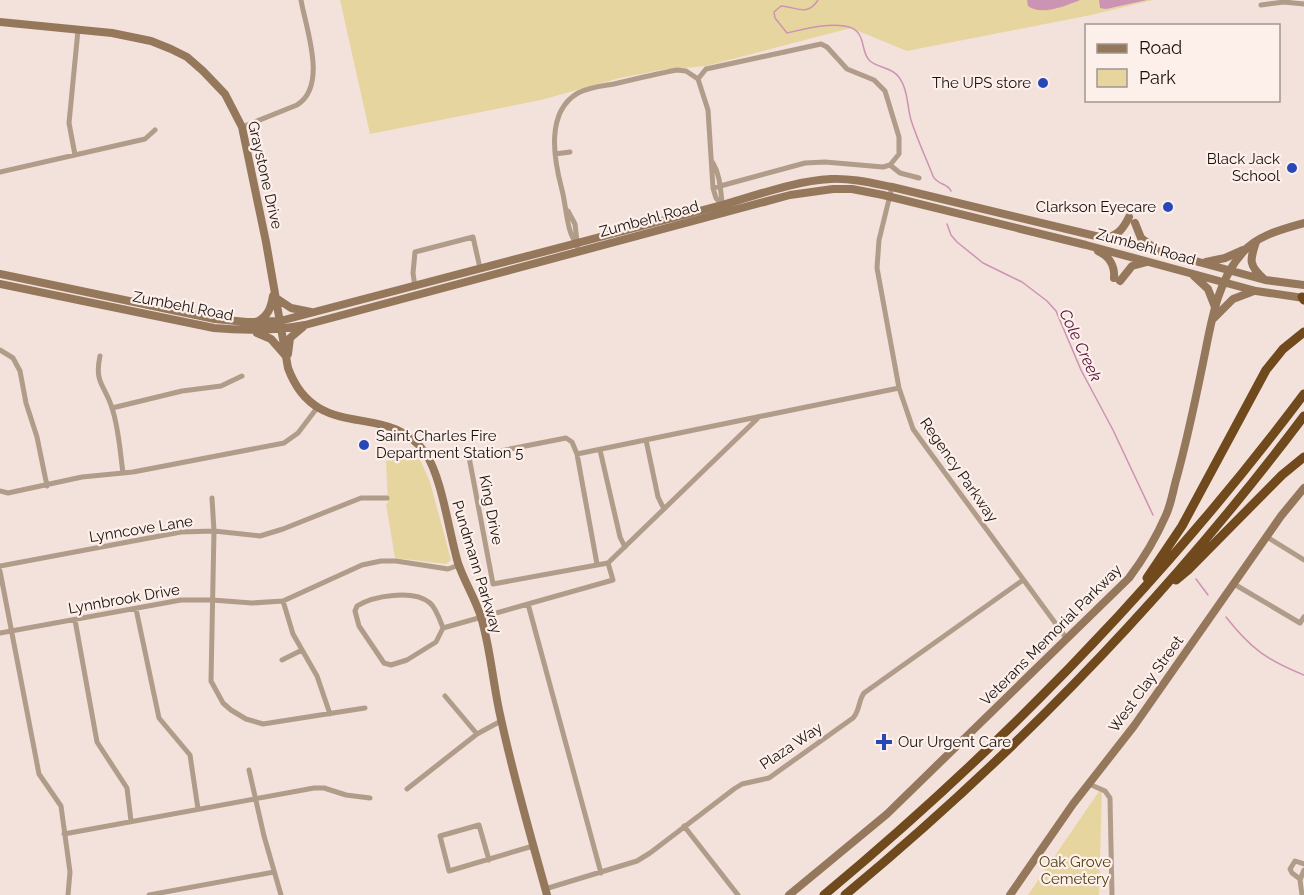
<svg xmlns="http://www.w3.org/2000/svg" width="1304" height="895" viewBox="0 0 1304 895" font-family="Raleway,sans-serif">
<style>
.green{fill:#e7d5a0}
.water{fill:#cd93b2}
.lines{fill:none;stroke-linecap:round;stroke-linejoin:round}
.stream{stroke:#cd93b2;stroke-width:1.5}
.street{stroke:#b09c89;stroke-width:5}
.secondary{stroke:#95785c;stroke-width:8}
.highway{stroke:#70491d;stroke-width:9}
.poi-dot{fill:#2948b8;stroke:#fdefea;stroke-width:2}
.labels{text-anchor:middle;stroke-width:4.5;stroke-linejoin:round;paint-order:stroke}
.poi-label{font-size:15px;fill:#17110f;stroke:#fdefea;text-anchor:end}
.street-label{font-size:15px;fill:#17110f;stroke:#fdefea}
.park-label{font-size:15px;fill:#4e4012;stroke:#fdefea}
.water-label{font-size:16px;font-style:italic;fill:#4f0a37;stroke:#fdefea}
</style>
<rect width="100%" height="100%" fill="#f3e1db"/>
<path class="green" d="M340,0H1153L1091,15L907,51L851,28L706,66L661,70L620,78L541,100L370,134Z
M419,457L430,482L451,560L446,564L395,558L386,504L388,503L386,461Z
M1102,787L1099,895H1028Z"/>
<path class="water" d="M1027,0H1080C1066,6 1041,16 1028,6Z
M1099,0H1147L1106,9L1100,8Z"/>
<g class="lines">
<path class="stream" d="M818,0C807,17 797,7 781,6L774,12L775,18L787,33C803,29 852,16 860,36C864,43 863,55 870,61C878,68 891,67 898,76C908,88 907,106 911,120C917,139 926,158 933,176C937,185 948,183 951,191
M947,224L951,235L957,242L983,263L1022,282L1047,301L1056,311L1081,370L1113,430L1153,515
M1196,579L1208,595
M1226,617C1251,649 1267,660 1304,675"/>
<path class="street" d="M1261,5L1284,2L1304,4
M698,79L706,69L821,44L827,47L847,69L874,80L885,91L899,137V154L890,165
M242,127L297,105C328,86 306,29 301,0
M555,154L570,152
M75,155L69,123L78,30
M713,163C722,178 720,197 724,214
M0,172L145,139L155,130
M892,187L879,240L877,268L899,388L913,429L926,447L1067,639
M713,188L805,163L825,162L883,167L890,165L900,173L919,178
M568,211L575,224L578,251
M576,242C567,234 566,204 562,190C554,160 545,112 578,93C589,87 602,86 614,84C635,79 656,74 677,70L686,71L698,79L708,110L713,188L716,198L722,205
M415,287L413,273L415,252L473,237L480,268
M0,350L13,358L20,371L26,403L37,437L47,486
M100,356C94,383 105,385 112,408C119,429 120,452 123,473
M112,408L182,391L221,386L242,376
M646,440L658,497L664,509
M600,450L620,537L625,547
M577,454L899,388
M0,491L8,493L82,477L133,472L284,443L298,433L317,408
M212,498L214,531L211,681L223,703L231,710L246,719L263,724L365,708
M1267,537L1304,560
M597,564L577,454L572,442L566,438L469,457L493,584L608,563L757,419
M0,566L181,532L214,531L260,536L283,529L361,498H387
M0,571L39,774L61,806L70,872L68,895
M1234,584L1300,623L1304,617
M283,601L293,634L317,676L330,714
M528,604L601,873
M136,609L159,718L190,755L198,809
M75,620L97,742L127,788L131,821
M443,628L436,642L407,660L391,665L384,663L359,626L355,611L357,606C373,596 413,589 430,603C436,608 440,620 443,628L613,580L608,563
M0,633L181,600H212L252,603L283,601L362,565L381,561H396L448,569L459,565
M282,660L302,650
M445,696L477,734
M249,770L264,836L281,895
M1089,784L1105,791L1110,798L1112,895
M407,789L477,734L501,721
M684,826L738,895
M64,834L314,788H324L346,795L370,798
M489,860L479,825L440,836L449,871L533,846
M1300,879L1292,873L1290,869L1295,861L1304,864
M545,889L637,861L650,853L734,789L742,784L769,778L853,718C860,711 858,701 864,693L1023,580
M149,895L274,872
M1302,895L1300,880L1304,870"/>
<path class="secondary" d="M0,22L112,33L151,41L171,49L187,57L203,71L225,94L242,127L266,242L288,368C317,446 388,398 426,454C442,478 449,533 458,563C464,581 475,598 481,617C491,650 493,686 501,719C514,779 531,837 547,895
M1135,223L1141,238L1154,248
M1104,238C1118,236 1123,229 1129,217
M1256,242C1250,260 1248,265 1264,279
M1098,251C1109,256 1115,266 1114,278
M1206,262L1225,258L1243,250
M0,274L215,319L247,322L280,321L722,205C758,195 794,181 831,179C852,178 872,183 892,187L1158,251L1265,280L1304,285
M1193,275L1208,289L1215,307
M1120,281L1132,266L1147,262
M0,284L214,328C246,331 273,331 305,325L790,195L833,189H852L883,195L1086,245L1256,291L1304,298
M276,298L291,308L311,312
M1213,319L1233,299L1254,291
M257,322C268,316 271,308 273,296
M257,333L271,339L285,355
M288,354L290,338L303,327
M789,895L887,814L1129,578C1144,558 1156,538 1166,515C1171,504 1173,491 1176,480C1187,441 1195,402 1203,363C1211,325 1216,282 1243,252C1258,235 1283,229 1304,223
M1010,895L1073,804L1134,726L1281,516L1304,488"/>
<path class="highway" d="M1302,297L1304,300
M1147,578L1182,526L1266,370L1283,349L1304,332
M1176,580L1188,570L1282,475L1304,457
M824,895C1003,746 1164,580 1304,394
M845,895C1015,754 1171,593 1304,416"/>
</g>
<g class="poi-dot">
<circle cx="1043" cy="83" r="6"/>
<circle cx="1292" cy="168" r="6"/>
<circle cx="1168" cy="207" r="6"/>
<circle cx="364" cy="445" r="6"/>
<path d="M881 733h6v6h6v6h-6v6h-6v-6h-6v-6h6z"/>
</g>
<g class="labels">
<g class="poi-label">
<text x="1031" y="88">The UPS store</text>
<text x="1280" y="164">Black Jack<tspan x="1280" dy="17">School</tspan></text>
<text x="1156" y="212">Clarkson Eyecare</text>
<text x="376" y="441" text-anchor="start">Saint Charles Fire<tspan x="376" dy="17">Department Station 5</tspan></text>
<text x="898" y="747" text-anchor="start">Our Urgent Care</text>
</g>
<g class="street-label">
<text transform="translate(265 175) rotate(77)" y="5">Graystone Drive</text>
<text transform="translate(649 219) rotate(-15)" y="5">Zumbehl Road</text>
<text transform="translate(1146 247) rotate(15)" y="5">Zumbehl Road</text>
<text transform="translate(183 306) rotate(11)" y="5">Zumbehl Road</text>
<text transform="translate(959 470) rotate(55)" y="5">Regency Parkway</text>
<text transform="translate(491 510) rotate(79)" y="5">King Drive</text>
<text transform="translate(141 529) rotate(-9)" y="5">Lynncove Lane</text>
<text transform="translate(477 567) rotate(73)" y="5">Pundmann Parkway</text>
<text transform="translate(124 599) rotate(-10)" y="5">Lynnbrook Drive</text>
<text transform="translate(1051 635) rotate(-45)" y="5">Veterans Memorial Parkway</text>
<text transform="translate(1146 684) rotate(-54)" y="5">West Clay Street</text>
<text transform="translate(791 746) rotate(-34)" y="5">Plaza Way</text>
</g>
<g class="park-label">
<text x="1075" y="867">Oak Grove<tspan x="1075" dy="17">Cemetery</tspan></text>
</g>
<g class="water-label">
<text transform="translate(1081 345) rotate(65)" y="6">Cole Creek</text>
</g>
</g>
<rect x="1085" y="24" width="195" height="78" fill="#fdefea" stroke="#a19692" stroke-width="1.5"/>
<rect x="1097" y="44" width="30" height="9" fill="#95785c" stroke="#a19692" stroke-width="1.5"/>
<text x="1139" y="54" font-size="18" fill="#17110f">Road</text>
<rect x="1097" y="69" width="30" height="18" fill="#e7d5a0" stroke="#a19692" stroke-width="1.5"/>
<text x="1139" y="84" font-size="18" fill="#17110f">Park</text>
</svg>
